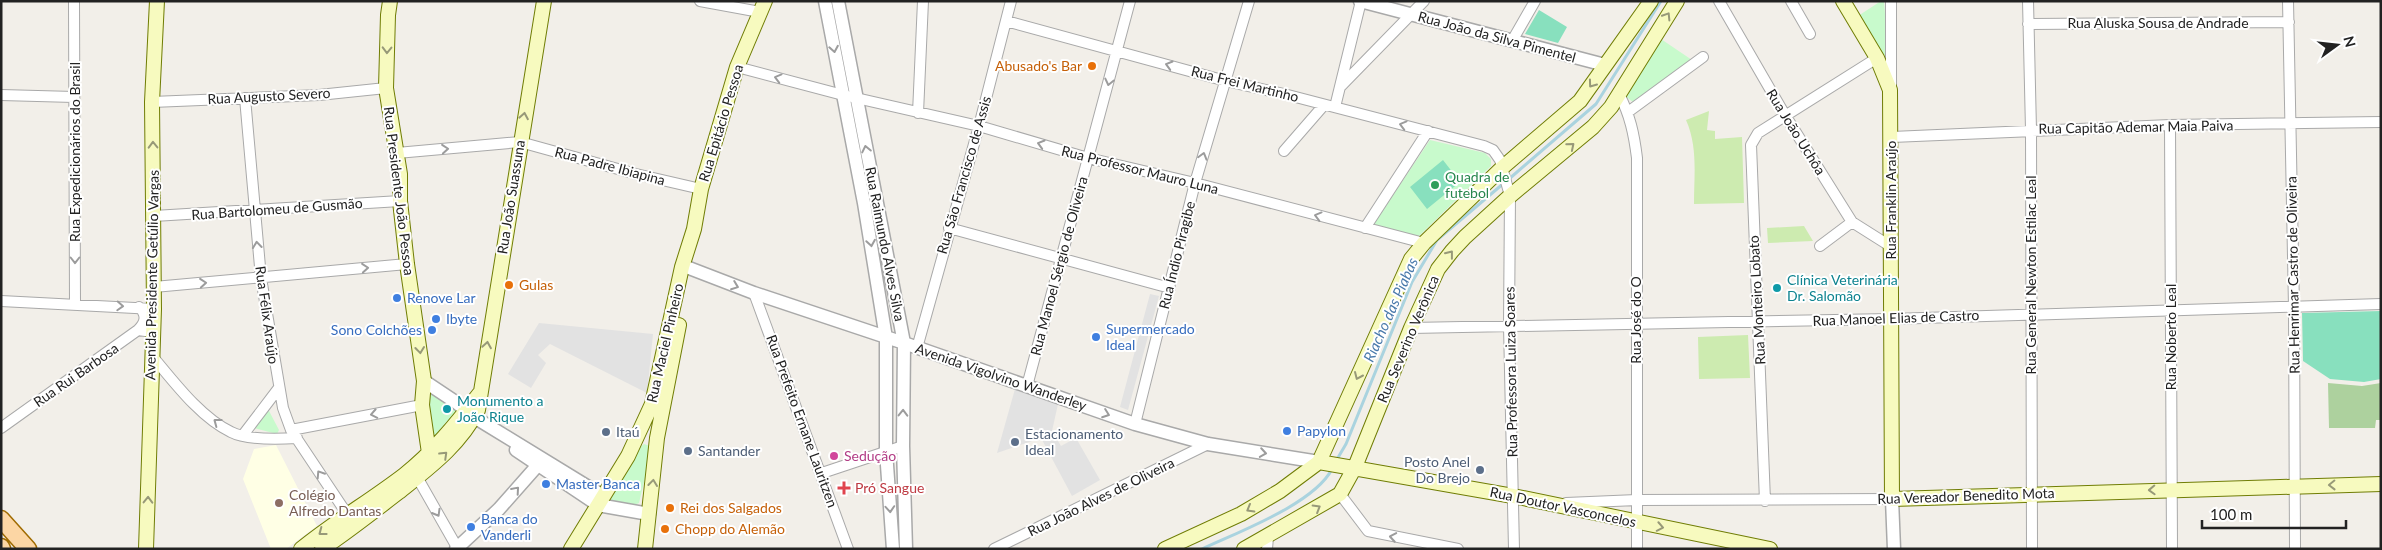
<svg xmlns="http://www.w3.org/2000/svg" width="2382" height="550" viewBox="0 0 2382 550" font-family="Lato,sans-serif">
<style>
.education{fill:#ffffe5}
.grass{fill:#cdebb0}
.forest{fill:#add19e}
.park{fill:#c8facc}
.pitch{fill:#88e0be}
.parking{fill:#e2e2e2}
.lines{fill:none;stroke-linecap:round;stroke-linejoin:round}
.stream{stroke:#aad3df;stroke-width:3}
.minor-casing{stroke:#a9a9a9;stroke-width:12}
.tertiary-casing{stroke:#a9a9a9;stroke-width:15}
.secondary-casing{stroke:#707d05;stroke-width:16}
.primary-casing{stroke:#a06b00;stroke-width:19}
.minor{stroke:#fff;stroke-width:10}
.tertiary{stroke:#fff;stroke-width:12}
.secondary{stroke:#f7fabf;stroke-width:14}
.primary{stroke:#fcd6a4;stroke-width:16}
.oneway{stroke:#979978}
.oneway2{stroke:#9c9c9c}
.food-dot{fill:#e8710a;stroke:#fff;stroke-width:2}
.leisure-dot{fill:#2e9e5b;stroke:#fff;stroke-width:2}
.culture-dot{fill:#0f9aa8;stroke:#fff;stroke-width:2}
.shop-dot{fill:#3f7fe0;stroke:#fff;stroke-width:2}
.service-dot{fill:#5c6f8a;stroke:#fff;stroke-width:2}
.hotel-dot{fill:#d1479c;stroke:#fff;stroke-width:2}
.health-dot{fill:#e0444e;stroke:#fff;stroke-width:2}
.education-dot{fill:#8d6e63;stroke:#fff;stroke-width:2}
.labels{text-anchor:middle;stroke-width:4;stroke-linejoin:round;paint-order:stroke}
.street-label{font-size:14px;fill:#222;stroke:#fff}
.food-label{font-size:14px;fill:#c56008;stroke:#fff;text-anchor:start}
.leisure-label{font-size:14px;fill:#27864d;stroke:#fff;text-anchor:start}
.culture-label{font-size:14px;fill:#0d838f;stroke:#fff;text-anchor:start}
.shop-label{font-size:14px;fill:#366cbe;stroke:#fff;text-anchor:start}
.service-label{font-size:14px;fill:#4e5e75;stroke:#fff;text-anchor:start}
.hotel-label{font-size:14px;fill:#b23c85;stroke:#fff;text-anchor:start}
.health-label{font-size:14px;fill:#be3a42;stroke:#fff;text-anchor:start}
.education-label{font-size:14px;fill:#785e54;stroke:#fff;text-anchor:start}
.water-label{font-size:15px;font-style:italic;fill:#4a7aab;stroke:#fff}
</style>
<rect width="100%" height="100%" fill="#f2efe9"/>
<path class="education" d="M276,445L317,526L286,549H271L243,479L254,449Z"/>
<path class="grass" d="M1709,111L1707,130L1715,131V139L1742,137L1744,203L1694,204C1694,175 1698,147 1686,120Z
M1804,226L1813,241L1768,243L1767,228Z
M1748,335L1750,378L1699,379L1698,337Z"/>
<path class="forest" d="M2328,383L2362,386L2381,383V420H2376L2375,428H2329Z"/>
<path class="park" d="M1881,1H1884L1889,62L1885,63L1858,16Z
M1658,37L1692,60L1634,103L1623,94Z
M1430,140L1485,153L1491,159V166L1418,237L1373,225Z
M427,390L446,404L459,408L458,416L447,421L433,438Z
M268,409L279,430L277,434L254,428Z
M644,444L650,446L651,453L639,503L632,506L611,501L608,496L638,449Z"/>
<path class="pitch" d="M1539,10L1567,27L1558,43L1525,34Z
M1443,160L1460,182L1427,209L1410,187Z
M2381,311V379L2364,382L2330,379L2303,361L2302,313Z"/>
<path class="parking" d="M1150,294L1159,296L1128,410L1120,407Z
M539,323L653,334L647,393L550,344L538,355L546,363L531,388L508,374Z
M1015,389L1058,404L1052,431L1061,446L1076,438L1100,480L1072,496L1041,438L997,453Z"/>
<g class="lines">
<path class="stream" d="M1509,179L1596,104L1661,1
M1336,461L1346,444L1412,282L1437,240L1504,183
M1202,549C1238,532 1314,504 1332,469"/>
<g class="minor-casing">
<path id="minor" d="M74,1L75,304
M700,1L760,12
M1719,1L1785,115L1852,222L1890,246
M1791,1L1810,34
M2028,1L2031,130L2032,549
M2288,1L2294,307L2295,549
M1006,21L1226,81L1284,94L1484,146L1493,150L1500,160L1510,196L1509,326L1514,549
M2028,24L2289,22
M1512,41L1535,1
M737,67L843,95L979,126L1088,158L1195,183L1424,243
M1341,86L1424,1
M1891,89V1
M1619,94C1630,115 1634,134 1637,158V549
M1,95L74,97
M245,98L261,278L283,408L291,430L347,514
M152,102L319,95L386,88
M1335,107L1361,1
M1628,112L1703,57
M918,113L923,1
M2170,125L2172,549
M1892,137L2170,125L2381,122
M1284,151L1324,105
M397,153L520,142L636,174L701,189
M154,216L400,201
M949,228L1170,288
M1365,228L1428,131
M1820,246L1852,222
M154,287L407,264
M754,293L848,549
M1,301L154,309
M1411,328L1891,319L2381,304
M138,330C146,322 147,315 139,307
M917,348L979,126L1011,1
M153,357C174,382 201,418 231,432C246,440 280,439 297,438
M1027,386C1061,257 1096,130 1130,1
M1135,424L1195,183L1249,1
M1,428L138,330L153,332
M291,430L422,405
M243,435L278,389
M822,473L903,446
M417,477L458,549
M1340,494L1368,531L1458,549
M1765,501L1751,145L1758,133L1877,58
M1566,503L1637,500L1892,499
M994,549L1208,444
M1267,549L1268,537"/>
</g>
<g class="tertiary-casing">
<path id="tertiary" d="M825,1L864,203L886,338V451L893,549
M838,1L904,343L903,446L906,549
M1360,1L1605,65
M689,268L754,293L904,343L1135,424L1208,444L1319,462
M424,381L457,403L474,417L603,496
M516,450L598,505L649,514
M1892,499L1894,549
M456,549L499,509L537,466"/>
</g>
<g class="secondary-casing">
<path id="secondary" d="M390,1L388,15L386,88L400,174V201L407,264L424,381L422,405L429,453
M1843,1L1877,58L1890,90L1892,499L2381,484
M1319,462L1513,496L1770,549
M146,549L154,309L152,102L157,1
M301,549C334,522 370,501 404,475C433,452 456,424 479,394
M322,549C349,531 374,511 399,492C430,467 459,446 478,410L544,1
M571,549L628,456L652,404L682,267L694,229L701,189L737,67L765,1
M645,549L657,438L679,325
M1165,549L1241,514L1280,491L1319,462L1411,259L1424,243L1503,167L1580,101L1651,1
M1244,549L1340,494L1355,467L1411,328L1438,269L1452,251L1465,237L1510,196L1593,127L1611,107L1677,1"/>
</g>
<g class="primary-casing">
<path id="primary" d="M1,519L28,549
M1,547L2,549"/>
</g>
<use href="#minor" class="minor"/>
<use href="#tertiary" class="tertiary"/>
<use href="#secondary" class="secondary"/>
<use href="#primary" class="primary"/>
</g>
<defs><path id="oneway-chevron" d="M-2-3.5L2.5 0L-2 3.5" fill="none" stroke-width="1.6" stroke-linecap="round" stroke-linejoin="round" transform="scale(1.25)"/></defs>
<g class="oneway">
<use href="#oneway-chevron" transform="translate(1667 16) rotate(-58)"/>
<use href="#oneway-chevron" transform="translate(387 50) rotate(91)"/>
<use href="#oneway-chevron" transform="translate(1592 84) rotate(126)"/>
<use href="#oneway-chevron" transform="translate(524 116) rotate(-80)"/>
<use href="#oneway-chevron" transform="translate(153 145) rotate(-91)"/>
<use href="#oneway-chevron" transform="translate(1571 146) rotate(-40)"/>
<use href="#oneway-chevron" transform="translate(1450 254) rotate(-52)"/>
<use href="#oneway-chevron" transform="translate(487 345) rotate(-81)"/>
<use href="#oneway-chevron" transform="translate(420 350) rotate(83)"/>
<use href="#oneway-chevron" transform="translate(1358 376) rotate(114)"/>
<use href="#oneway-chevron" transform="translate(444 455) rotate(-44)"/>
<use href="#oneway-chevron" transform="translate(653 483) rotate(-83)"/>
<use href="#oneway-chevron" transform="translate(2332 485) rotate(179)"/>
<use href="#oneway-chevron" transform="translate(2152 490) rotate(178)"/>
<use href="#oneway-chevron" transform="translate(148 500) rotate(-89)"/>
<use href="#oneway-chevron" transform="translate(1317 508) rotate(-31)"/>
<use href="#oneway-chevron" transform="translate(1250 509) rotate(150)"/>
<use href="#oneway-chevron" transform="translate(1660 527) rotate(11)"/>
<use href="#oneway-chevron" transform="translate(322 532) rotate(143)"/>
</g>
<g class="oneway2">
<use href="#oneway-chevron" transform="translate(834 49) rotate(80)"/>
<use href="#oneway-chevron" transform="translate(1169 65) rotate(-164)"/>
<use href="#oneway-chevron" transform="translate(778 78) rotate(-165)"/>
<use href="#oneway-chevron" transform="translate(1109 82) rotate(103)"/>
<use href="#oneway-chevron" transform="translate(1403 125) rotate(-165)"/>
<use href="#oneway-chevron" transform="translate(1041 144) rotate(-164)"/>
<use href="#oneway-chevron" transform="translate(445 149) rotate(-5)"/>
<use href="#oneway-chevron" transform="translate(866 149) rotate(-102)"/>
<use href="#oneway-chevron" transform="translate(1203 156) rotate(-74)"/>
<use href="#oneway-chevron" transform="translate(1318 216) rotate(-165)"/>
<use href="#oneway-chevron" transform="translate(871 243) rotate(81)"/>
<use href="#oneway-chevron" transform="translate(257 245) rotate(-96)"/>
<use href="#oneway-chevron" transform="translate(75 260) rotate(90)"/>
<use href="#oneway-chevron" transform="translate(365 268) rotate(-5)"/>
<use href="#oneway-chevron" transform="translate(203 283) rotate(-5)"/>
<use href="#oneway-chevron" transform="translate(735 286) rotate(21)"/>
<use href="#oneway-chevron" transform="translate(120 306) rotate(3)"/>
<use href="#oneway-chevron" transform="translate(903 413) rotate(-89)"/>
<use href="#oneway-chevron" transform="translate(374 414) rotate(169)"/>
<use href="#oneway-chevron" transform="translate(1106 414) rotate(20)"/>
<use href="#oneway-chevron" transform="translate(217 422) rotate(-143)"/>
<use href="#oneway-chevron" transform="translate(1263 453) rotate(9)"/>
<use href="#oneway-chevron" transform="translate(320 474) rotate(-123)"/>
<use href="#oneway-chevron" transform="translate(516 490) rotate(-49)"/>
<use href="#oneway-chevron" transform="translate(890 509) rotate(86)"/>
<use href="#oneway-chevron" transform="translate(437 513) rotate(60)"/>
<use href="#oneway-chevron" transform="translate(1393 537) rotate(-170)"/>
</g>
<g class="food-dot">
<circle cx="1092" cy="66" r="5"/>
<circle cx="509" cy="285" r="5"/>
<circle cx="670" cy="508" r="5"/>
<circle cx="665" cy="529" r="5"/>
</g>
<circle class="leisure-dot" cx="1435" cy="185" r="5"/>
<g class="culture-dot">
<circle cx="1777" cy="288" r="5"/>
<circle cx="447" cy="409" r="5"/>
</g>
<g class="shop-dot">
<circle cx="397" cy="298" r="5"/>
<circle cx="436" cy="319" r="5"/>
<circle cx="432" cy="330" r="5"/>
<circle cx="1096" cy="337" r="5"/>
<circle cx="1287" cy="431" r="5"/>
<circle cx="546" cy="484" r="5"/>
<circle cx="471" cy="527" r="5"/>
</g>
<g class="service-dot">
<circle cx="606" cy="432" r="5"/>
<circle cx="1015" cy="442" r="5"/>
<circle cx="688" cy="451" r="5"/>
<circle cx="1480" cy="470" r="5"/>
</g>
<circle class="hotel-dot" cx="834" cy="456" r="5"/>
<path class="health-dot" d="M841.5 480.5h5v5h5v5h-5v5h-5v-5h-5v-5h5z"/>
<circle class="education-dot" cx="279" cy="503" r="5"/>
<g class="labels">
<g class="street-label">
<text x="2158" y="28">Rua Aluska Sousa de Andrade</text>
<text transform="translate(1497 37) rotate(15)" y="5">Rua João da Silva Pimentel</text>
<text transform="translate(1245 84) rotate(14)" y="5">Rua Frei Martinho</text>
<text transform="translate(269 96) rotate(-3)" y="5">Rua Augusto Severo</text>
<text transform="translate(721 123) rotate(-73)" y="5">Rua Epitácio Pessoa</text>
<text transform="translate(2136 127) rotate(-1)" y="5">Rua Capitão Ademar Maia Paiva</text>
<text transform="translate(1796 132) rotate(58)" y="5">Rua João Uchôa</text>
<text transform="translate(75 152) rotate(-90)" y="5">Rua Expedicionários do Brasil</text>
<text transform="translate(610 166) rotate(15)" y="5">Rua Padre Ibiapina</text>
<text transform="translate(1140 170) rotate(14)" y="5">Rua Professor Mauro Luna</text>
<text transform="translate(964 175) rotate(-74)" y="5">Rua São Francisco de Assis</text>
<text transform="translate(399 191) rotate(83)" y="5">Rua Presidente João Pessoa</text>
<text transform="translate(511 197) rotate(-81)" y="5">Rua João Suassuna</text>
<text transform="translate(1891 200) rotate(-90)" y="5">Rua Franklin Araújo</text>
<text transform="translate(277 209) rotate(-4)" y="5">Rua Bartolomeu de Gusmão</text>
<text transform="translate(885 244) rotate(79)" y="5">Rua Raimundo Alves Silva</text>
<text transform="translate(1177 255) rotate(-76)" y="5">Rua Índio Piragibe</text>
<text transform="translate(1059 266) rotate(-75)" y="5">Rua Manoel Sérgio de Oliveira</text>
<text transform="translate(152 275) rotate(-89)" y="5">Avenida Presidente Getúlio Vargas</text>
<text transform="translate(2031 275) rotate(-90)" y="5">Rua General Newton Estilac Leal</text>
<text transform="translate(2293 275) rotate(-91)" y="5">Rua Henrimar Castro de Oliveira</text>
<text transform="translate(1757 300) rotate(-93)" y="5">Rua Monteiro Lobato</text>
<text transform="translate(267 315) rotate(82)" y="5">Rua Félix Araújo</text>
<text transform="translate(1896 318) rotate(-2)" y="5">Rua Manoel Elias de Castro</text>
<text transform="translate(1636 320) rotate(-90)" y="5">Rua José do O</text>
<text transform="translate(2171 337) rotate(-90)" y="5">Rua Noberto Leal</text>
<text transform="translate(1408 339) rotate(-67)" y="5">Rua Severino Verônica</text>
<text transform="translate(665 343) rotate(-77)" y="5">Rua Maciel Pinheiro</text>
<text transform="translate(1511 372) rotate(-91)" y="5">Rua Professora Luiza Soares</text>
<text transform="translate(76 375) rotate(-35)" y="5">Rua Rui Barbosa</text>
<text transform="translate(1001 377) rotate(19)" y="5">Avenida Vigolvino Wanderley</text>
<text transform="translate(802 421) rotate(70)" y="5">Rua Prefeito Ernane Lauritzen</text>
<text transform="translate(1966 496) rotate(-2)" y="5">Rua Vereador Benedito Mota</text>
<text transform="translate(1101 497) rotate(-26)" y="5">Rua João Alves de Oliveira</text>
<text transform="translate(1563 507) rotate(12)" y="5">Rua Doutor Vasconcelos</text>
</g>
<g class="food-label">
<text x="1082" y="71" text-anchor="end">Abusado's Bar</text>
<text x="519" y="290">Gulas</text>
<text x="680" y="513">Rei dos Salgados</text>
<text x="675" y="534">Chopp do Alemão</text>
</g>
<g class="leisure-label">
<text x="1445" y="182">Quadra de<tspan x="1445" dy="16">futebol</tspan></text>
</g>
<g class="culture-label">
<text x="1787" y="285">Clínica Veterinária<tspan x="1787" dy="16">Dr. Salomão</tspan></text>
<text x="457" y="406">Monumento a<tspan x="457" dy="16">João Rique</tspan></text>
</g>
<g class="shop-label">
<text x="407" y="303">Renove Lar</text>
<text x="446" y="324">Ibyte</text>
<text x="1106" y="334">Supermercado<tspan x="1106" dy="16">Ideal</tspan></text>
<text x="422" y="335" text-anchor="end">Sono Colchões</text>
<text x="1297" y="436">Papylon</text>
<text x="556" y="489">Master Banca</text>
<text x="481" y="524">Banca do<tspan x="481" dy="16">Vanderli</tspan></text>
</g>
<g class="service-label">
<text x="616" y="437">Itaú</text>
<text x="1025" y="439">Estacionamento<tspan x="1025" dy="16">Ideal</tspan></text>
<text x="698" y="456">Santander</text>
<text x="1470" y="467" text-anchor="end">Posto Anel<tspan x="1470" dy="16">Do Brejo</tspan></text>
</g>
<g class="hotel-label">
<text x="844" y="461">Sedução</text>
</g>
<g class="health-label">
<text x="855" y="493">Pró Sangue</text>
</g>
<g class="education-label">
<text x="289" y="500">Colégio<tspan x="289" dy="16">Alfredo Dantas</tspan></text>
</g>
<g class="water-label">
<text transform="translate(1391 310) rotate(-66)" y="5">Riacho das Piabas</text>
</g>
</g>
<rect width="2382" height="550" fill="none" stroke="#222222" stroke-width="5"/>
<g transform="translate(2337 45) rotate(75)" stroke="#ffffff" stroke-width="4" paint-order="stroke">
<path d="M0-4L9 19L0 12L-9 19Z" fill="#222222"/>
<text y="-8" font-size="14" font-weight="bold" text-anchor="middle" fill="#222222">N</text>
</g>
<path d="M2202 520v8h144v-8" fill="none" stroke="#222222" stroke-width="2.5"/>
<text x="2210" y="520" font-size="15" fill="#222222" stroke="#ffffff" stroke-width="4" paint-order="stroke">100 m</text>
</svg>
